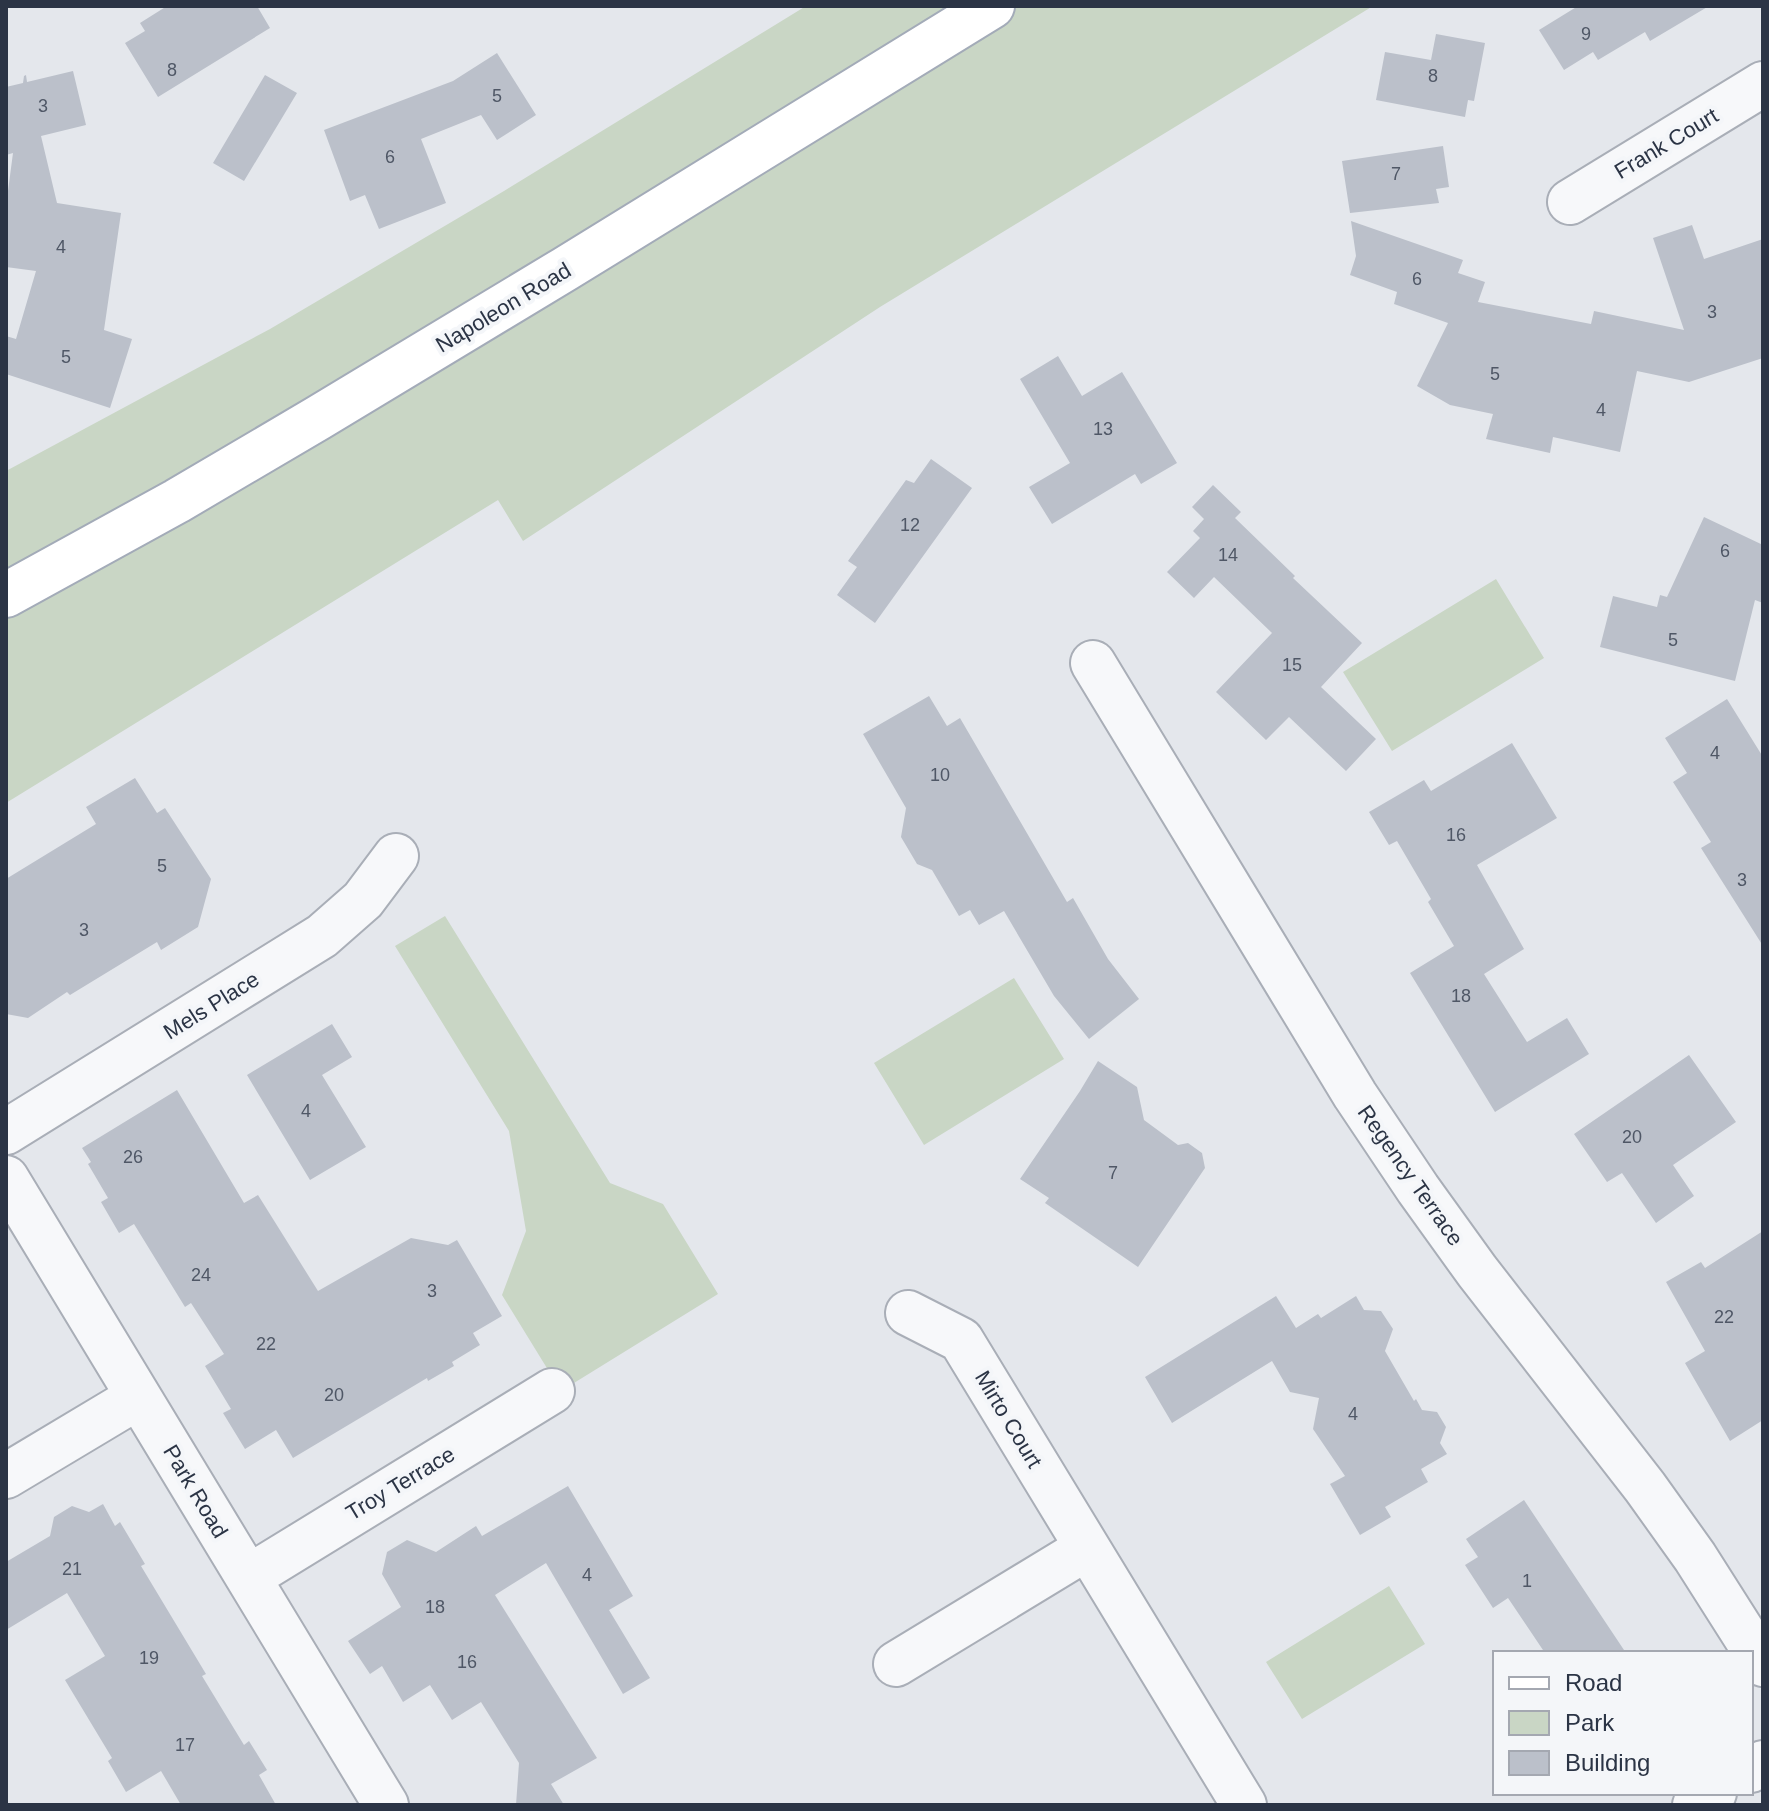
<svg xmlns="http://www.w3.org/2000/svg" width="1769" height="1811" viewBox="0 0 1769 1811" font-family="Helvetica,sans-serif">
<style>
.green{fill:#c9d6c5}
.building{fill:#bbc0ca}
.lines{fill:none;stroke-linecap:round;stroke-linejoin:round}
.minor-casing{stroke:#a9aeb7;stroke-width:48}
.major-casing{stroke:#a3abb8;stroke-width:48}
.minor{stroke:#f7f8fa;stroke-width:44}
.major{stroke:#fff;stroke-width:44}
.labels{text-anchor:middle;stroke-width:8;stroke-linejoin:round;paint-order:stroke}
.number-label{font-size:18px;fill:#4f5766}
.street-label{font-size:22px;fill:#2b3445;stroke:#f4f6f9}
</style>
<rect width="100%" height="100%" fill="#e4e7ec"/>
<path class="green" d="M806,6H1373L880,307L523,541L498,500L6,803V471L270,329L504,191Z
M1496,579L1544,658L1392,751L1343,672Z
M445,916L610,1183L663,1204L718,1294L561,1391L502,1295L526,1231L509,1131L395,946Z
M1014,978L1064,1059L924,1145L874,1063Z
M1389,1586L1425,1644L1302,1719L1266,1662Z"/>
<path class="building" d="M167,6H257L270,28L158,97L125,43L145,31L140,23Z
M1578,6H1709L1650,41L1645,32L1598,60L1593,52L1564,70L1539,30Z
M1436,34L1485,43L1474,101L1468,100L1465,117L1376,100L1385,52L1431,60Z
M497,53L536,115L497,140L481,115L421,139L446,203L379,229L365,195L350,201L324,130L453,81Z
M73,71L86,125L41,136L57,203L121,213L104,330L132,339L110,408L6,374V336L16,339L36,271L6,267V206L13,153L6,155V87L23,83L24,76L26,75L27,82Z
M265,75L297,93L244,181L213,163Z
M1443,146L1449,187L1436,189L1439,203L1350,213L1342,161Z
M1351,221L1463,260L1458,273L1485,282L1478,302L1591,324L1594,311L1684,330L1653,238L1692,225L1704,259L1763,239V358L1689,382L1637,371L1620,452L1553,437L1550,453L1486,439L1493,414L1450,405L1417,386L1448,323L1394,304L1397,292L1350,275L1356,256Z
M1058,356L1082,396L1122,372L1177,463L1141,484L1135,474L1052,524L1029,487L1070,463L1020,379Z
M931,459L972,488L875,623L837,595L857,567L848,561L906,480L914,483Z
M1213,485L1241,512L1235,518L1295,576L1293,578L1362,643L1321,687L1376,739L1346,771L1289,717L1266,740L1216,692L1272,633L1214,577L1194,598L1167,572L1200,538L1193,531L1204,519L1192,507Z
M1704,517L1763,545V603L1755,600L1735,681L1600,647L1613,596L1657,607L1660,595L1667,597Z
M929,696L947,726L960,718L1067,902L1073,898L1108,959L1139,999L1089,1039L1054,996L1004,911L979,925L970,910L959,916L932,870L917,864L901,837L906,808L863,734Z
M1727,699L1763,757V946L1701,848L1711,842L1673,782L1687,773L1665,738Z
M1512,743L1557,818L1477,865L1524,949L1484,974L1527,1042L1567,1018L1589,1054L1495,1112L1410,973L1454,946L1428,902L1431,899L1397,841L1389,845L1369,812L1424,780L1431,791Z
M135,778L157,813L165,808L211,879L198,927L161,950L157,942L70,995L67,992L28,1018L6,1014V879L96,824L86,807Z
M332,1024L352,1057L322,1075L366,1147L310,1180L247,1075Z
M1689,1055L1736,1122L1673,1165L1694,1196L1656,1223L1622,1173L1607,1182L1574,1134Z
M1098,1061L1137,1087L1144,1120L1178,1145L1188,1143L1202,1153L1205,1168L1138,1267L1045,1203L1049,1198L1020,1179L1080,1091Z
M177,1090L244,1203L258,1195L318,1291L411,1238L448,1245L457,1240L502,1316L473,1333L480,1345L452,1362L454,1366L428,1381L427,1378L293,1458L276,1430L245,1449L223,1413L231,1409L205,1366L224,1354L191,1303L185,1307L134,1224L119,1233L101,1202L108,1198L88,1164L91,1162L82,1148Z
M1763,1231V1420L1730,1441L1685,1363L1705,1351L1666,1282L1701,1262L1705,1268Z
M1276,1296L1296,1328L1318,1314L1321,1318L1356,1296L1364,1310L1381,1311L1393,1329L1385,1351L1414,1401L1416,1399L1422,1410L1437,1412L1446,1427L1440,1443L1447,1454L1421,1469L1428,1482L1385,1507L1391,1517L1360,1535L1330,1484L1345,1476L1313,1429L1319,1398L1290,1392L1272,1361L1172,1423L1145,1377Z
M568,1486L633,1596L609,1610L650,1678L623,1694L546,1563L495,1595L597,1758L551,1784L564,1805H516L519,1763L481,1702L452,1720L430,1685L403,1702L382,1666L370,1674L348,1641L401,1607L382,1574L387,1552L407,1540L436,1552L476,1526L482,1536Z
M1524,1500L1626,1653H1545L1508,1598L1493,1608L1465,1565L1478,1557L1466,1539Z
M103,1504L115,1526L120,1522L145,1564L141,1566L206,1674L202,1676L244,1745L249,1741L267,1770L259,1775L276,1805H181L161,1771L126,1792L108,1761L112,1758L65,1680L105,1656L67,1593L6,1630V1562L50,1536L54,1517L72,1506L89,1512Z"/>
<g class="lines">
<g class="minor-casing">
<path id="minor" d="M1570,202L1763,84
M1093,663L1355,1095L1418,1189L1477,1271L1645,1487L1695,1557L1763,1664
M6,1132L322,936L363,900L396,856
M6,1178L386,1805
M908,1313L961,1340L1244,1805
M6,1476L138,1397
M249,1577L552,1391
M896,1664L1087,1548
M1751,1770L1763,1763
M1695,1805L1714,1793"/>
</g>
<g class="major-casing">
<path id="major" d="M6,595L177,501L318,418L565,269L992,6"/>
</g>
<use href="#minor" class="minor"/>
<use href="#major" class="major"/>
</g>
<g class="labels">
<g class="number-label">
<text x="1586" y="40">9</text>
<text x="172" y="76">8</text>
<text x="1433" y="82">8</text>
<text x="497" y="102">5</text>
<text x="43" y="112">3</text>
<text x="390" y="163">6</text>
<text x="1396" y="180">7</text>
<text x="61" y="253">4</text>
<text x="1417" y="285">6</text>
<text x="1712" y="318">3</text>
<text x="66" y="363">5</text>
<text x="1495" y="380">5</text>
<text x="1601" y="416">4</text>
<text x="1103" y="435">13</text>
<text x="910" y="531">12</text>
<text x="1725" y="557">6</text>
<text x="1228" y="561">14</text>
<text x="1673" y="646">5</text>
<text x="1292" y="671">15</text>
<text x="1715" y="759">4</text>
<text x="940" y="781">10</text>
<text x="1456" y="841">16</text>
<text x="162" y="872">5</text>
<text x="1742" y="886">3</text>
<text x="84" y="936">3</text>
<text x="1461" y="1002">18</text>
<text x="306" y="1117">4</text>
<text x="1632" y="1143">20</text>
<text x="133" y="1163">26</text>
<text x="1113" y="1179">7</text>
<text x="201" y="1281">24</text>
<text x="432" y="1297">3</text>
<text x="1724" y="1323">22</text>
<text x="266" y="1350">22</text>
<text x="334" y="1401">20</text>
<text x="1353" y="1420">4</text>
<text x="72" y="1575">21</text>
<text x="587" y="1581">4</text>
<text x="1527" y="1587">1</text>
<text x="435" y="1613">18</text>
<text x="149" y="1664">19</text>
<text x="467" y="1668">16</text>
<text x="185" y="1751">17</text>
</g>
<g class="street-label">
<text transform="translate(1666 143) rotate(-31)" y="8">Frank Court</text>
<text transform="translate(503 307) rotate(-31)" y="8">Napoleon Road</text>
<text transform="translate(211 1005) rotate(-32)" y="8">Mels Place</text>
<text transform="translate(1411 1175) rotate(55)" y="8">Regency Terrace</text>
<text transform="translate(1009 1419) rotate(59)" y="8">Mirto Court</text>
<text transform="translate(400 1483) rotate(-31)" y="8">Troy Terrace</text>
<text transform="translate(196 1491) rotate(59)" y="8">Park Road</text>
</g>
</g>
<rect width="1769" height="1811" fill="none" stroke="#2b3445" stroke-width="16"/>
<rect x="1493" y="1651" width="260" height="144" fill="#f4f6f9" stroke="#a4a8b1" stroke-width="2"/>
<rect x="1509" y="1677" width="40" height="12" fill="#ffffff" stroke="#a4a8b1" stroke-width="2"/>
<text x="1565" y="1691" font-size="24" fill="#2b3445">Road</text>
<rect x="1509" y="1711" width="40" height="24" fill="#c9d6c5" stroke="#a4a8b1" stroke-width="2"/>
<text x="1565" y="1731" font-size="24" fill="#2b3445">Park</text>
<rect x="1509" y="1751" width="40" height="24" fill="#bbc0ca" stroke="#a4a8b1" stroke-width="2"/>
<text x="1565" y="1771" font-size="24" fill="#2b3445">Building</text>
</svg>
